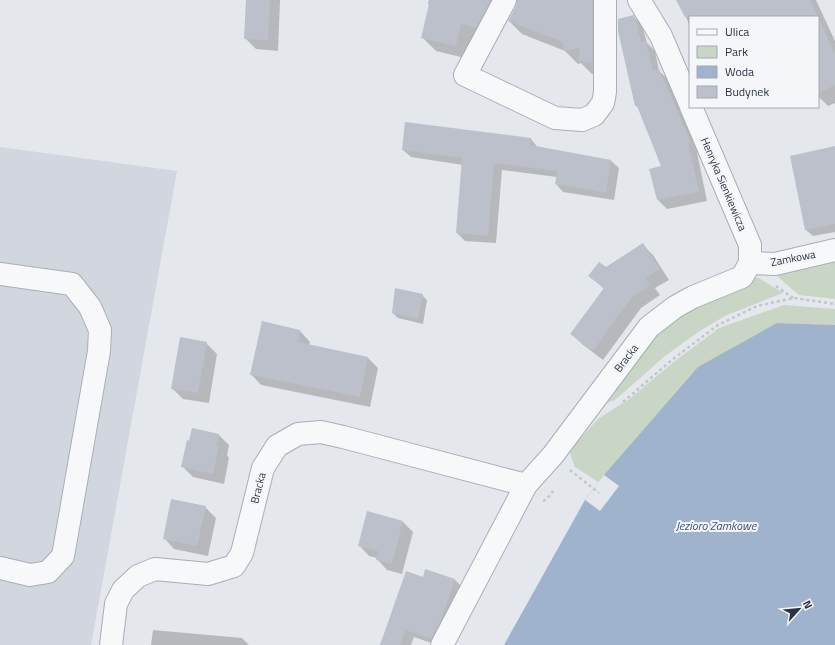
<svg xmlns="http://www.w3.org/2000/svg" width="835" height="645" viewBox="0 0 835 645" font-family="'Titillium Web',sans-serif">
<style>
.built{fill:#d2d6de}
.green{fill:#c9d6c5}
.water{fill:#9fb4cc}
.pier{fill:#e4e7ec}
.shadow{fill:#0003}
.building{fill:#bbc0ca}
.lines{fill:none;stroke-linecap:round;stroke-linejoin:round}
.minor-casing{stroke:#a9aeb7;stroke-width:24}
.path{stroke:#c2c5cb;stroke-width:2.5;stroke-dasharray:3 3;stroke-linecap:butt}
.minor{stroke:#f7f8fa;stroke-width:22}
.labels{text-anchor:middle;stroke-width:4;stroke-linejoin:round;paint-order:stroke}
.street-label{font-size:11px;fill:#2b3445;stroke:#f4f6f9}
.water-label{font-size:12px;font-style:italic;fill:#34527a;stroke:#f4f6f9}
</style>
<rect width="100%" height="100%" fill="#e4e7ec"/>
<path class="built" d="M0,147L177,171L91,645H0Z"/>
<path class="green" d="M835,255V299L799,295L772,272Z
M750,277L759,278L783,293L725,316L698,332L665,356L615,400L603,404L655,333L686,312Z
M784,305L835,309V325L777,323L604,475L598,482L575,467L569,451L599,418L628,400L675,361L719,328Z"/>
<path class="water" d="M777,323L835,325V645H504L585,500L604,475L698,367Z"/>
<path class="pier" d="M604,475L619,486L600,511L585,500Z"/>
<path class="shadow" d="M247,0H280L278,51L256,49L245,38Z
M429,0H607L605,76L592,74L581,63L578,64L565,51L522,34L509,21L517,6L518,1L512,2L469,59L436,51L422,37L430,6L428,4Z
M678,0H719L727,17H690V26Z
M729,0H816L835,41V103L828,106L818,96V17H728Z
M633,16L642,25L647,43L655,51L659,71L668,79L699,152H697L707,201L667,209L658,200L662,167L640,109L636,106Z
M531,139L538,148L611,161L619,168L614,200L563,192L556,184L557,177L502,170L496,243L465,241L457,233L463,165L411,157L403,150Z
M835,147V232L813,236L806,230Z
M643,245L653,255L669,280L655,288L660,295L641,308L603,360L582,344L572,334L604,289L590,275L606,269Z
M422,295L427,300L423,324L398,318L393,313Z
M300,331L310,342L309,345L368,358L378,368L370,407L261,385L251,374Z
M206,343L217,354L209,403L183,399L172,388Z
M219,435L229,445L227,455L229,458L224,484L193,477L182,466L190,442Z
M205,507L216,518L208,556L174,549L164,538Z
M403,522L413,532L402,574L387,570L377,559V558L369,556L359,545Z
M424,578L454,579L462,587L437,645L414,637L411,645H382Z
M153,630L242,638L249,645H151Z"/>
<path class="building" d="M246,0H270L268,40L244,39Z
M430,0H491L476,28L461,24L456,46L421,38Z
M517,0H592V63L578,61L580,48L564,51L563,42L508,21L516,6Z
M676,0H810L818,17H685Z
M634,15L641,42L646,41L653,71L659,69L691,143H688L699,192L657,200L649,169L661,166L637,106H635L618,31V19Z
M818,17L835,54V85L818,93Z
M405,122L531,138L530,145L611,160L606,193L555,184L557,171L494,163L488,236L456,233L462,158L402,150Z
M835,146V224L805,230L790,156Z
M643,243L660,269L646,278L650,285L631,298L593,351L570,334L604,288L588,276L599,262L606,267Z
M395,288L423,294L418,319L392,313Z
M262,321L300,330L298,342L368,357L360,397L250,375Z
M180,337L207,342L198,393L171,389Z
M192,428L219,434L216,446H219L213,474L181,467L187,440L189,441Z
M171,499L206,506L197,546L163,539Z
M367,511L403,521L392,564L376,560L378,551L358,546Z
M425,569L455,579L440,623L431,639L406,630L400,645H380L406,571L423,577Z"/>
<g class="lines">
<g class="minor-casing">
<path id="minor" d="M505,0L465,75L555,118L582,120L594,115L603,103L605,92V0
M639,0L661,36L690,104
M691,107L750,245V263
M750,263L775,264L835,250
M0,274L72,284L90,307L100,330L99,351L63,556L48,572L30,575L0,568
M111,645L116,604L123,590L138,576L155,569L208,574L234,566L242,553L263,468L277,446L298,434L321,432L343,437L526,485
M442,645L526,485L553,455L649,327L675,307L693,297L742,277L750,263"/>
</g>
<path class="path" d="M776,286L793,298
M623,402L673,359L718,325L757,306L794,298L835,304
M570,470L599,493
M543,501L547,499L553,491"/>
<use href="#minor" class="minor"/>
</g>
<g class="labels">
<g class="street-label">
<text transform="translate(724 184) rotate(67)" y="4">Henryka Sienkiewicza</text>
<text transform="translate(793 258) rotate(-11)" y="4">Zamkowa</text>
<text transform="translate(626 358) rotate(-53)" y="4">Bracka</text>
<text transform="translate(258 488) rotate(-76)" y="4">Bracka</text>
</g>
<g class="water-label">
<text x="716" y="530">Jezioro Zamkowe</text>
</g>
</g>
<rect x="689" y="16" width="130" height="92" fill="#f4f6f9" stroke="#a4a8b1"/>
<rect x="697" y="29" width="20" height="6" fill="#f7f8fa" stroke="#a4a8b1"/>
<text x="725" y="36" font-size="12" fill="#2b3445">Ulica</text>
<rect x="697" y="46" width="20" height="12" fill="#c9d6c5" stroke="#a4a8b1"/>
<text x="725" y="56" font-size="12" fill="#2b3445">Park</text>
<rect x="697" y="66" width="20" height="12" fill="#9fb4cc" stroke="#a4a8b1"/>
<text x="725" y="76" font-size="12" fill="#2b3445">Woda</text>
<rect x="697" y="86" width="20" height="12" fill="#bbc0ca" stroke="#a4a8b1"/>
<text x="725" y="96" font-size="12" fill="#2b3445">Budynek</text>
<g transform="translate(799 609) rotate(63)" stroke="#f4f6f9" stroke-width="3" paint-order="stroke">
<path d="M0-3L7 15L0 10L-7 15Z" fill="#2b3445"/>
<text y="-6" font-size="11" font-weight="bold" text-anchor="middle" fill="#2b3445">N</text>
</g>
</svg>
